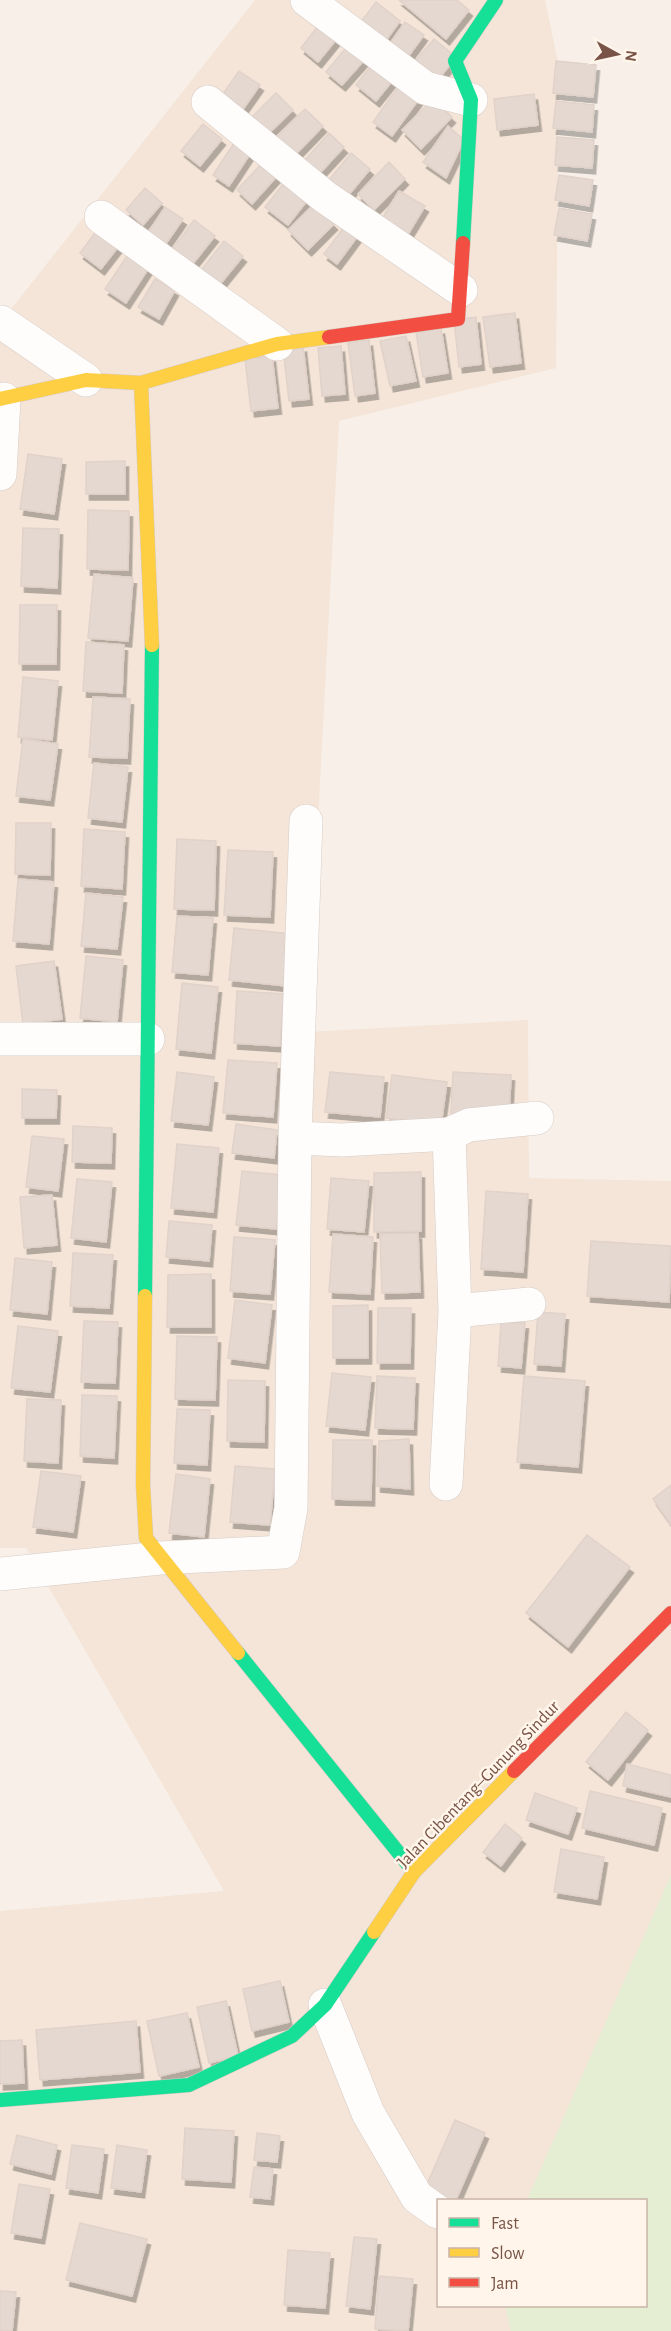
<svg xmlns="http://www.w3.org/2000/svg" width="671" height="2331" viewBox="0 0 671 2331" font-family="'Alegreya Sans',sans-serif">
<style>
.residential{fill:#f4e5d8}
.green{fill:#e5eed2}
.building{fill:#e4d8d0;stroke:#e1d2ca;stroke-width:1.5;filter:url(#shadow)}
.lines{fill:none;stroke-linecap:round;stroke-linejoin:round}
.street-casing{stroke:#d6cbc5;stroke-width:34}
.fast-casing{stroke:#d6cbc5;stroke-width:15}
.slow-casing{stroke:#d6cbc5;stroke-width:15}
.jam-casing{stroke:#d6cbc5;stroke-width:15}
.street{stroke:#fefdfc;stroke-width:33}
.fast{stroke:#16e098;stroke-width:14}
.slow{stroke:#ffcf43;stroke-width:14}
.jam{stroke:#f24e42;stroke-width:14}
.labels{text-anchor:middle;stroke-width:5;stroke-linejoin:round;paint-order:stroke}
.street-label{font-size:18px;fill:#785346;stroke:#fff5ea}
</style>
<defs>
<filter id="shadow"><feDropShadow dx="3.5" dy="6" stdDeviation="0" flood-color="#0004"/></filter>
</defs>
<rect width="100%" height="100%" fill="#f8f0e8"/>
<path class="residential" d="M255,0H545L559,67L556,368L339,421L307,1032L528,1020L529,1178L671,1181V1875L527,2200H438V2306H505L511,2331H0V1911L224,1891L26,1548H0V323Z"/>
<path class="green" d="M671,1875V2331H511L505,2306H646V2200H527Z"/>
<path class="building" d="M399,0H457L469,10L446,39Z
M376,2L400,21L382,46L357,27Z
M321,22L339,36L318,62L301,48Z
M405,22L424,35L402,65L384,52Z
M434,39L456,57L433,86L410,67Z
M350,43L367,57L342,85L326,72Z
M377,58L397,75L376,101L356,85Z
M556,61L596,65L593,97L553,93Z
M239,71L260,85L241,112L220,98Z
M400,84L419,99L392,136L373,122Z
M276,93L293,110L266,136L250,119Z
M534,94L538,125L497,130L494,99Z
M433,99L452,117L421,149L402,130Z
M556,101L594,105L592,132L553,128Z
M305,109L323,126L295,155L276,137Z
M203,124L222,139L200,166L181,151Z
M448,126L464,140L446,178L423,162Z
M329,133L344,147L319,174L304,161Z
M557,137L594,140L592,168L555,165Z
M234,143L250,154L229,186L213,175Z
M351,153L370,169L347,197L328,181Z
M264,161L278,175L252,204L237,190Z
M389,162L405,179L374,210L358,194Z
M559,175L593,180L589,206L555,200Z
M287,179L310,197L288,225L265,207Z
M145,188L162,203L143,225L126,210Z
M399,191L425,206L404,241L378,225Z
M314,204L334,224L308,250L288,230Z
M165,207L183,219L161,251L144,239Z
M559,208L592,214L587,241L554,235Z
M194,220L215,236L191,266L171,251Z
M347,223L360,233L337,264L324,254Z
M100,226L121,243L101,269L80,253Z
M224,241L243,256L217,288L199,273Z
M129,253L150,266L126,303L105,289Z
M155,279L175,290L159,319L138,307Z
M515,313L521,363L490,367L483,317Z
M476,317L481,364L459,367L454,320Z
M441,328L448,373L423,377L416,332Z
M406,336L416,381L390,386L380,341Z
M369,340L375,393L355,396L348,343Z
M303,346L309,399L289,401L283,348Z
M341,346L345,394L322,396L318,348Z
M272,356L278,408L251,411L245,359Z
M28,454L62,459L54,514L20,509Z
M125,461V494H86V462Z
M88,510L129,511L128,570L87,569Z
M23,528L59,529L57,588L21,586Z
M94,574L133,578L128,641L88,638Z
M20,605H57L56,664H19Z
M86,642L124,645L122,693L83,691Z
M23,677L58,681L52,740L18,737Z
M93,697L130,699L127,758L89,757Z
M23,739L58,744L50,800L16,796Z
M94,763L128,767L122,822L88,818Z
M16,823H51L50,875L15,874Z
M84,829L125,832L122,889L81,886Z
M177,839L216,841L214,910L174,909Z
M228,850L273,852L270,917L224,915Z
M18,879L54,882L49,944L13,941Z
M86,893L123,897L117,949L81,946Z
M177,916L213,918L208,975L172,972Z
M234,928L291,934L286,986L229,980Z
M86,956L123,960L117,1022L80,1018Z
M54,961L62,1019L23,1024L16,966Z
M182,983L218,987L211,1053L176,1049Z
M237,991L284,994L280,1046L234,1043Z
M228,1060L277,1063L273,1117L223,1113Z
M177,1072L214,1077L208,1125L171,1121Z
M330,1072L384,1077L380,1117L325,1112Z
M453,1072L511,1075L509,1116L451,1113Z
M392,1075L447,1082L441,1125L386,1118Z
M22,1089L57,1090L56,1118H22Z
M236,1124L277,1130L274,1158L232,1153Z
M73,1126L112,1128L111,1163L72,1162Z
M32,1136L64,1139L58,1191L26,1187Z
M177,1144L219,1148L213,1212L171,1208Z
M242,1171L282,1175L276,1229L236,1225Z
M421,1172V1231L374,1232V1173Z
M331,1178L369,1181L364,1232L327,1229Z
M77,1179L112,1182L106,1242L71,1238Z
M486,1191L528,1194L523,1272L481,1269Z
M52,1195L57,1245L24,1248L20,1197Z
M169,1221L212,1225L209,1261L166,1257Z
M418,1233L420,1292L382,1293L380,1234Z
M333,1234L373,1237L370,1294L329,1292Z
M234,1237L275,1240L270,1294L230,1291Z
M591,1241L671,1246L669,1302L587,1296Z
M73,1253L113,1255L109,1308L70,1306Z
M15,1258L52,1262L47,1314L10,1310Z
M211,1274V1327H167L168,1275Z
M235,1300L272,1305L265,1363L228,1358Z
M368,1305V1358H333V1306Z
M378,1308H411L410,1363H377Z
M538,1312L565,1314L561,1366L534,1364Z
M84,1321L118,1322L115,1383L81,1382Z
M501,1322L525,1323L521,1368L498,1366Z
M18,1326L58,1331L50,1392L11,1388Z
M177,1336L217,1337L215,1400L175,1399Z
M332,1373L371,1377L365,1430L326,1426Z
M377,1376L415,1378L413,1429L375,1428Z
M524,1376L585,1381L578,1467L517,1462Z
M228,1380L265,1381L264,1442L227,1441Z
M82,1395L117,1396L114,1458L80,1456Z
M27,1399L61,1400L58,1463L24,1461Z
M177,1409L210,1410L207,1465L174,1463Z
M409,1439L410,1489L377,1486L379,1441Z
M333,1440H372L371,1500L332,1499Z
M235,1466L275,1469L270,1525L230,1522Z
M41,1471L81,1476L73,1532L33,1527Z
M176,1474L210,1479L204,1537L169,1533Z
M671,1485V1524L653,1499Z
M587,1535L630,1567L568,1647L526,1613Z
M626,1712L648,1730L608,1780L586,1762Z
M627,1764L671,1775V1797L623,1786Z
M590,1791L662,1808L654,1845L582,1828Z
M535,1793L577,1808L568,1834L526,1820Z
M505,1824L522,1838L501,1866L483,1852Z
M561,1849L604,1857L597,1899L554,1892Z
M280,1981L289,2022L252,2031L243,1989Z
M226,2001L238,2056L209,2063L197,2007Z
M187,2013L199,2067L159,2076L147,2021Z
M136,2021L140,2072L40,2080L36,2030Z
M22,2040L24,2083L0,2084V2041Z
M455,2120L485,2133L456,2200L421,2198Z
M185,2128L234,2131L231,2182L182,2179Z
M257,2133L280,2136L277,2162L254,2160Z
M17,2135L57,2145L51,2174L10,2164Z
M72,2145L104,2149L98,2193L66,2188Z
M117,2145L147,2150L141,2192L111,2188Z
M254,2167L273,2169L270,2199L250,2197Z
M19,2184L50,2189L41,2238L11,2233Z
M80,2223L147,2239L132,2296L66,2280Z
M354,2237L377,2239L370,2309L346,2306Z
M288,2250L330,2253L325,2308L284,2305Z
M379,2276L413,2279L408,2331L375,2329Z
M0,2291L16,2292L12,2331H0Z"/>
<g class="lines">
<g class="street-casing">
<path id="street" d="M307,0L425,88L471,100
M208,102L325,197L461,290
M101,217L277,344
M1,322L86,380
M0,474L4,399
M0,1039H148
M449,1134L469,1125L537,1118
M295,1138L342,1140L449,1134L455,1311L446,1484
M455,1311L529,1304
M0,1574L160,1558L283,1552L291,1508L295,1138L306,821
M325,2005L368,2113L417,2197L438,2212"/>
</g>
<g class="fast-casing">
<path id="fast" d="M463,243L471,100L455,61L496,0
M145,1296L152,645
M238,1653L414,1872
M0,2100L189,2085L292,2036L325,2005L374,1932"/>
</g>
<g class="slow-casing">
<path id="slow" d="M141,383L152,645
M0,399L86,380L141,383L277,344L329,337
M145,1296L143,1485L146,1538L238,1653
M374,1932L414,1872L514,1771"/>
</g>
<g class="jam-casing">
<path id="jam" d="M329,337L458,319L463,243
M514,1771L671,1613"/>
</g>
<use href="#street" class="street"/>
<use href="#fast" class="fast"/>
<use href="#slow" class="slow"/>
<use href="#jam" class="jam"/>
</g>
<g class="labels">
<g class="street-label">
<text transform="translate(478 1784) rotate(-46)" y="6">Jalan Cibentang–Gunung Sindur</text>
</g>
</g>
<rect x="437" y="2199" width="210" height="108" fill="#fff5ea" stroke="#c9b4a8" stroke-width="1.5"/>
<rect x="449" y="2218" width="30" height="9" fill="#16e098" stroke="#c9b4a8" stroke-width="1.5"/>
<text x="491" y="2229" font-size="18" fill="#785346">Fast</text>
<rect x="449" y="2248" width="30" height="9" fill="#ffcf43" stroke="#c9b4a8" stroke-width="1.5"/>
<text x="491" y="2259" font-size="18" fill="#785346">Slow</text>
<rect x="449" y="2278" width="30" height="9" fill="#f24e42" stroke="#c9b4a8" stroke-width="1.5"/>
<text x="491" y="2289" font-size="18" fill="#785346">Jam</text>
<g transform="translate(617 54) rotate(98)" stroke="#fff5ea" stroke-width="4.5" paint-order="stroke">
<path d="M0-4.5L10 22L0 15L-10 22Z" fill="#785346"/>
<text y="-9" font-size="16" font-weight="bold" text-anchor="middle" fill="#785346">N</text>
</g>
</svg>
